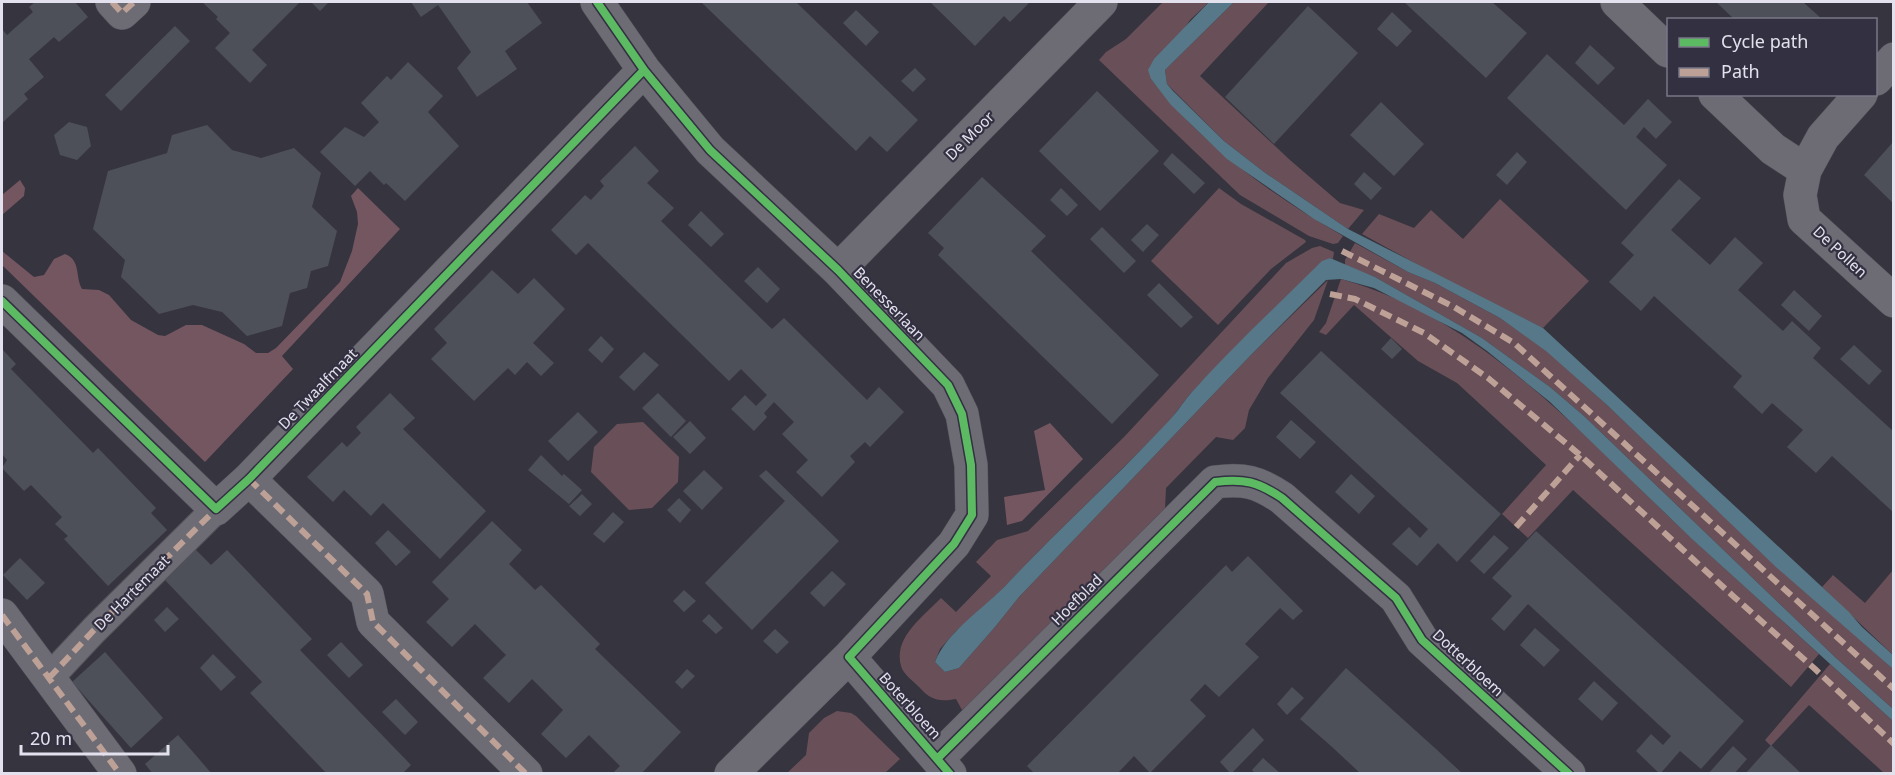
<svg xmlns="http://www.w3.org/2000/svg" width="1895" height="775" viewBox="0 0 1895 775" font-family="'Noto Sans',sans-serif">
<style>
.green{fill:#694f58}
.forest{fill:#745661}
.water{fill:#567888}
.building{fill:#4d5059}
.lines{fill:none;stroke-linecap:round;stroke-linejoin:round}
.pedestrian-casing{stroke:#525059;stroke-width:30}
.minor-casing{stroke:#525059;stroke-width:34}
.pedestrian{stroke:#6d6c75;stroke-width:28}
.minor{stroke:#6d6c75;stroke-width:33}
.quiet{stroke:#bda197;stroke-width:6;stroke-dasharray:12 6;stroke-linecap:butt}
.cycleway-casing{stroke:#333042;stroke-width:11}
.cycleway{stroke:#5cba63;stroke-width:8}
.labels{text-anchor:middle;stroke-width:4.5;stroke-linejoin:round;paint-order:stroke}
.street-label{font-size:15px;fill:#e3e1ed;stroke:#333042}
</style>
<rect width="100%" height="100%" fill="#36343e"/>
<path class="green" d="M1163,2H1209L1190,20L1151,79C1204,147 1269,193 1343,236L1338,243L1333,244L1309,236L1240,195L1099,60L1106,52L1126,39Z
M1234,2H1269L1200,76L1290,160L1340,203L1364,210L1348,229L1264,172L1224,141L1167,84L1165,70Z
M1219,188L1241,204L1305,240L1306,242L1271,269L1218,325L1151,261Z
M1500,199L1589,281L1543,328L1442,278L1362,234L1379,214L1414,228L1431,210L1463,239Z
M1355,243L1408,272L1435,283L1500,318L1547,351L1607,405L1714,507L1893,669V709L1836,658L1584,416L1550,387L1482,338L1375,277L1345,266V260Z
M1320,246L1334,252L1333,259L1330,258L1223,360L1190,394L1167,424L1038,552L991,601L956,631L940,649L935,662L945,672L959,668L995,627L1019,597L1249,357L1328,280L1314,320L1268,378L1249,410L1245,428L1233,440L1216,437L1166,488L1165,510L974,700L962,710L956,699C938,702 931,700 919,687C913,681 903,674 901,666C893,637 924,616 941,598L956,612L991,576L976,562L997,540L1028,531L1124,437L1286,263L1312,248Z
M1341,279C1473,316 1569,420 1665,513C1715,561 1768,607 1819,654L1791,687L1573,490L1528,538L1502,514L1546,465L1457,383L1418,361L1354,305L1326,335L1319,332L1326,323Z
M643,422L679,457L678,482L652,508L629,510L591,472L594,447L617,424Z
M1893,570V655L1822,587L1833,575L1865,603Z
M1830,664L1893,721V773H1884L1809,705L1771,746L1765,740Z
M837,711L851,713L856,716L900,759L885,773H787L806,755L809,733L824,718Z"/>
<path class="forest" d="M20,180L25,188L24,196L2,215V195Z
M358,188L400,229L282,356L293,369L205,462L2,265V251L34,277L44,275L54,259L65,254C81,260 75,276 82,289L99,290L109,295L131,320L158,335L165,336L186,325H202L244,344L256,353H268L276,348L340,282L352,251L358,224L357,212L351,196Z
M1050,423L1083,459L1022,521L1007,525L1004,497L1045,490L1034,431Z"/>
<path class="water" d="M1209,2H1234L1165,70L1167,84L1173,91L1224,141L1264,172L1348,229L1543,328L1849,612L1862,627L1893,655V669L1777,568L1607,405L1546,351L1500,318L1435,283L1408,272L1314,219L1227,159L1171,105L1151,79L1148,70L1154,59Z
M1330,258L1375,277L1482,338L1550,387L1584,416L1836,658L1893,709V721L1692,539L1550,402L1487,351L1462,333L1374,288L1341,279L1326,280L1249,357L1019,597L995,627L959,668L945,672L935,662C947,631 985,608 1008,583C1059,529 1114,479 1165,425C1175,415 1182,404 1191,393C1232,347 1278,305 1322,261Z"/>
<path class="building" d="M35,2H75L88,17L59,42L54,37L29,59L44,77L24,94L28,99L2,123V29L7,35L33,12L29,7Z
M202,2H300L252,50L267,65L250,83L215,48L230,33L216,19L218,17Z
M311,2H329L320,11Z
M411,2H527L542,23L505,51L517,69L477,97L457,68L471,52L438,5L421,17Z
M701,2H796L918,120L887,152L870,136L856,151Z
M930,2H1030L1010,22L1004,16L975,46Z
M1404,2H1492L1527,33L1486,78Z
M1716,2H1803L1823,20H1735Z
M1308,6L1358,53L1274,144L1225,97Z
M856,10L879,32L866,46L843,23Z
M1392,12L1412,31L1397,47L1377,29Z
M175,26L190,41L121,111L105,95Z
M1590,45L1615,68L1598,85L1575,63Z
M1547,54L1624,125L1648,99L1672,122L1656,139L1644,127L1636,137L1667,165L1626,210L1507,98Z
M408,62L443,96L428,112L459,146L405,201L386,183L384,185L370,171L355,186L320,152L345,127L364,137L379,122L361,103L387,76L391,80Z
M915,68L926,79L913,92L901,81Z
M1097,91L1159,151L1100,211L1039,151Z
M1381,102L1424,144L1394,176L1350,135Z
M69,122L87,127L91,146L77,160L60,155L54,135Z
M207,125L232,150L261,158L294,148L321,173L312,207L337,231L328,266L311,271L307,288L290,293L282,326L247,336L222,312L193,305L159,314L121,277L125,260L93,229L108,171L167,153L172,135Z
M1893,142V203L1864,175Z
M635,146L659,171L647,183L674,208L661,221L772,329L784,318L867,400L879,387L904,412L870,447L865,442L850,456L855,462L822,497L796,472L808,460L782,434L794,422L774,402L764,413L767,417L754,431L731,409L745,395L756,406L767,395L741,369L729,381L588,243L576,255L551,230L585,195L591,200L604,186L600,181Z
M1517,152L1527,162L1507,185L1496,175Z
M1172,153L1205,183L1194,194L1163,164Z
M1364,172L1382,188L1371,200L1354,184Z
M982,177L1046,236L1031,251L1159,375L1112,424L938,255L944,248L928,233Z
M1679,179L1701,198L1671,230L1710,265L1735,237L1763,263L1738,290L1783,331L1792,321L1821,348L1813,358L1893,431V512L1832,456L1816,473L1787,447L1803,430L1772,403L1762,414L1733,387L1742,376L1654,296L1641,311L1609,282L1634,255L1621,243Z
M1061,188L1078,205L1067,216L1050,200Z
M701,211L724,234L711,247L688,225Z
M1147,224L1159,235L1143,252L1131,240Z
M1102,227L1136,261L1124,273L1090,239Z
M758,267L780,289L767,303L744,281Z
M492,270L518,294L534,278L565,309L533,343L554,363L541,376L527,362L515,375L508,368L474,401L431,359L447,343L434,329Z
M1159,283L1193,317L1181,328L1147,295Z
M1794,290L1822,316L1809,331L1781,305Z
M601,336L614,349L602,363L588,350Z
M1391,338L1402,349L1392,359L1381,349Z
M1854,345L1882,371L1869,385L1840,359Z
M2,349L16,364L11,369L93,453L98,448L156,508L151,513L167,530L108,586L64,539L68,536L55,524L62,517L31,485L24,491L2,468L7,460L2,454Z
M1321,351L1501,514L1457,562L1438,543L1417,566L1392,544L1409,527L1420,538L1428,529L1280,393Z
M644,352L659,365L634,391L619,377Z
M390,393L415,418L403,429L486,511L440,559L383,503L371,516L344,490L333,502L307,477L342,442L347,447L361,433L356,427Z
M658,393L686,421L671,437L642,408Z
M578,412L598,432L568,461L548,441Z
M1291,420L1316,442L1300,459L1276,437Z
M690,421L706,438L690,454L673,437Z
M541,455L562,476L564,474L582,490L569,504L528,470Z
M704,470L723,488L702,510L683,491Z
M766,470L839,541L752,630L705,583L785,501L759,476Z
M1351,474L1375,496L1359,514L1335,492Z
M582,494L592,504L580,516L569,506Z
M679,498L691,510L680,523L667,510Z
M613,512L624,522L604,543L593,534Z
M492,521L522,550L509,564L535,590L541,585L600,644L595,649L681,732L641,774H612L620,766L589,735L566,758L541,734L563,710L532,679L509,703L483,678L506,655L475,624L452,647L426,622L449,599L432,582Z
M388,530L411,552L396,566L375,543Z
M1536,531L1744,721L1701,769L1680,751L1660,774L1636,751L1651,734L1663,745L1671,736L1528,604L1504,631L1491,619L1512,596L1492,578Z
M1494,535L1509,548L1484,574L1470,561Z
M195,549L211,565L227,550L312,639L300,650L411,765L402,774H327L250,693L262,682L164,579Z
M1248,556L1303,611L1293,620L1280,608L1245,644L1259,657L1219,697L1205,684L1190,700L1206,716L1150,773L1134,756L1117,774H1035L1027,766L1226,565L1232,572Z
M20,558L45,583L27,600L3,575Z
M832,571L846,584L824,607L810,593Z
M684,590L696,601L684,612L673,601Z
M167,607L179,619L165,632L154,620Z
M709,614L723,628L716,634L702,621Z
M1535,628L1560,650L1544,667L1520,645Z
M775,629L789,642L777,654L763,641Z
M341,642L363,665L349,678L327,655Z
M105,652L163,718L131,748L72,682Z
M213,654L236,677L221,691L200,668Z
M1346,668L1436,749L1463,774H1361L1331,746L1300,719Z
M687,669L695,676L682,689L675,682Z
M1594,681L1618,703L1602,721L1578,699Z
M1292,687L1304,698L1287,715L1277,704Z
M396,699L418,722L405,735L382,712Z
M1253,728L1264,740L1231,774L1220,762Z
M178,735L193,752L212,774H153L145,764Z
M1771,745L1802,774H1745Z
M1733,746L1747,759L1734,774H1708Z
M1263,758L1281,774H1256L1252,770Z"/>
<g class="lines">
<g class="pedestrian-casing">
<path id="pedestrian" d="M49,678L94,630L216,509"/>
</g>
<g class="minor-casing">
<path id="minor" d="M112,2L122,13L134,2
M597,2L644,70L710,150L838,270L948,385L962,414L971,465L972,515L954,544L849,657L731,774
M1617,2L1668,51
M1876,79L1894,59
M1715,94L1773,149L1805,170L1800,195L1804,219L1894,301
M1805,170L1823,137L1861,94
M838,270L1101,2
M2,301L216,509L249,479L644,70
M249,479L367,594L373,622L526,774
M2,615L120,774
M849,657L950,774
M938,758L1215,482C1244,478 1258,482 1282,498L1396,598L1422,640L1569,774"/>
</g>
<use href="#pedestrian" class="pedestrian"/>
<use href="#minor" class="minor"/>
<path class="quiet" d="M112,2L122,13L134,2
M1342,251L1454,307L1514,343L1894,689
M1330,294L1355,299L1424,333L1488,378L1580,455L1733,596L1815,669L1894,744
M249,479L367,594L373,622L526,774
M1516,527L1580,455
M2,615L120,774
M49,678L94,630L216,509"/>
<g class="cycleway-casing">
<path id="cycleway" d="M597,2L644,70L710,150L838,270L948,385L962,414L971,465L972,515L954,544L849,657L950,774
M2,301L216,509L249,479L644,70
M938,758L1215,482C1244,478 1258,482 1282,498L1396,598L1422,640L1569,774"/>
</g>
<use href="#cycleway" class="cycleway"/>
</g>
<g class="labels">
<g class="street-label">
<text transform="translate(970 136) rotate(-45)" y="5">De Moor</text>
<text transform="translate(1840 252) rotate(43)" y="5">De Pollen</text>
<text transform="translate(889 304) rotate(46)" y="5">Benesserlaan</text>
<text transform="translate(318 389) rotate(-46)" y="5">De Twaalfmaat</text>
<text transform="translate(132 593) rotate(-45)" y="5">De Hartemaat</text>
<text transform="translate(1077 600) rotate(-45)" y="5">Hoefblad</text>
<text transform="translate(1468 663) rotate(43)" y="5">Dotterbloem</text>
<text transform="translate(910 706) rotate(48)" y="5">Boterbloem</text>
</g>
</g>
<rect width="1895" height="775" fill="none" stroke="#e3e1ed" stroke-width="6"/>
<rect x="1667" y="18" width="210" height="78" fill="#333042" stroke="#797786" stroke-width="1.5"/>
<rect x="1679" y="38" width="30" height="9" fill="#5cba63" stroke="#797786" stroke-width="1.5"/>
<text x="1721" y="48" font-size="18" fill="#e3e1ed">Cycle path</text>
<rect x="1679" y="68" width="30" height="9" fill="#bda197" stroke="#797786" stroke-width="1.5"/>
<text x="1721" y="78" font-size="18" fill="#e3e1ed">Path</text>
<path d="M21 745v9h147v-9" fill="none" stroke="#e3e1ed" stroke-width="3"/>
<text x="30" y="745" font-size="18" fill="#e3e1ed" stroke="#333042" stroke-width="4.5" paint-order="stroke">20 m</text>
</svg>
